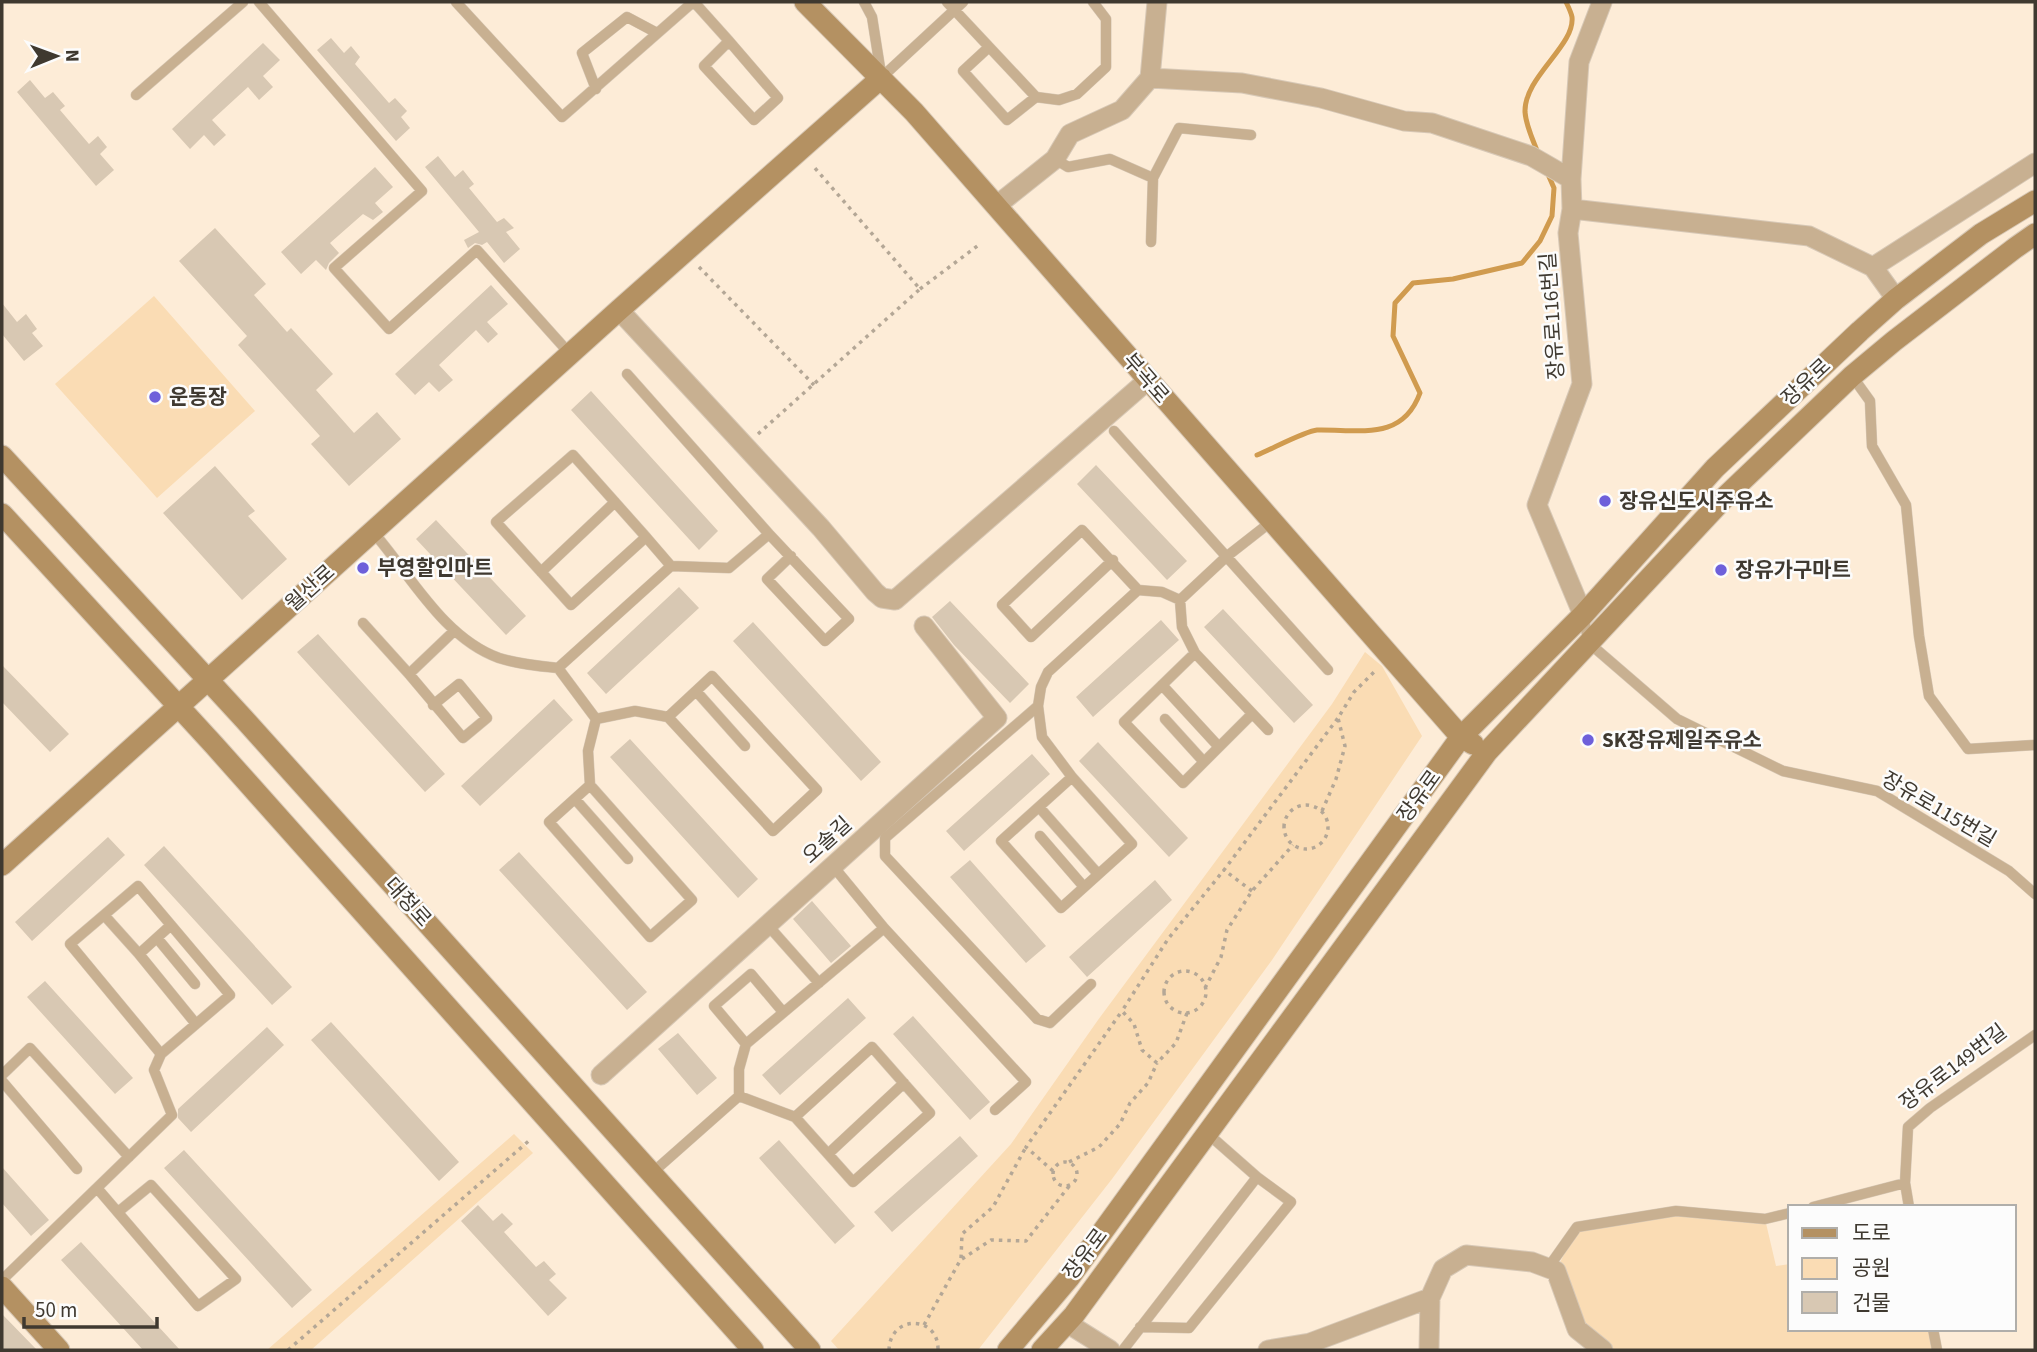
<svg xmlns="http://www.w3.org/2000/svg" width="2037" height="1352" viewBox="0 0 2037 1352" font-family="'Source Sans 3','Noto Sans KR',sans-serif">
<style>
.green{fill:#fadcb4}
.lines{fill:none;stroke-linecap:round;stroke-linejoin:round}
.stream{stroke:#d09b4f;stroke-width:5}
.building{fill:#d8c8b3}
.lane-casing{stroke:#d7c8b6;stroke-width:11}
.street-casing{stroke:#d7c8b6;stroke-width:21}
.secondary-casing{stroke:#d7c8b6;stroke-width:23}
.path{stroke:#b4a796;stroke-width:3.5;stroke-dasharray:3.5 5;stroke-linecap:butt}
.lane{stroke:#c8b091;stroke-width:10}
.street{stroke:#c8b091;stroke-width:19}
.secondary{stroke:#b49162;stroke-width:21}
.poi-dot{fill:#6e60da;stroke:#fcfcfc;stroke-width:2.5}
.labels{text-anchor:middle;stroke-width:5;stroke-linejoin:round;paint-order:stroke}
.street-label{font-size:21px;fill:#3f3930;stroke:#fcfcfc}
.poi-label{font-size:21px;font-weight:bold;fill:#3f3930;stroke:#fcfcfc;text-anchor:start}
</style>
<rect width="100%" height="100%" fill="#fdecd7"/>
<path class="green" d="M154,296L255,411L157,498L55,384Z
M1365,652L1382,666L1422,736L1272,960L1112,1179L978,1350H839L831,1341L1011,1144L1098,1020L1332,704Z
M514,1134L533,1153L311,1350H267Z
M1676,1211L1765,1219L1776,1266L1790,1264V1329H1933L1937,1350H1603L1577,1329L1556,1271L1577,1227Z"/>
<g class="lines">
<path class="stream" d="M1538,153C1533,140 1526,126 1525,112C1524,77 1575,46 1572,17C1571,12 1568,6 1566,2
M1257,455C1270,450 1305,431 1317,430C1359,429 1402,442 1420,393L1393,336L1395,303L1413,283L1453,279L1522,263L1540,241L1552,216L1554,188L1547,172"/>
</g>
<path class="building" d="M331,38L344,53L351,46L360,57L355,64L389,103L395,98L407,111L401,117L410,128L396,141L317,50Z
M263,43L280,60L263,76L273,87L259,100L248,87L212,120L226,135L214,146L204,135L190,149L172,129Z
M30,80L45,98L53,92L65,106L60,110L89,144L98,136L107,147L100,154L114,170L96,186L17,92Z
M438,156L455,177L463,170L474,184L469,188L497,222L504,218L514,228L506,232L520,249L504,263L487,242L482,245L475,243L468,248L464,240L479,232L425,167Z
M375,167L393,187L375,203L383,212L373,220L363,214L330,243L339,253L329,263L326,270L316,260L301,274L281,252Z
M215,228L266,284L254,295L287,332L291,328L333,374L316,390L354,433L377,412L401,439L349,486L311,444L320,436L238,345L247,336L179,261Z
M491,285L508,304L487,322L498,334L488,343L476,330L439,365L453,380L439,392L429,382L415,395L395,374Z
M2,303L17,322L26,314L37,329L32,333L43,346L24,361L2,334Z
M591,391L718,531L699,550L571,410Z
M1096,465L1187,561L1167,580L1077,484Z
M215,466L255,511L248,516L287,559L242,600L163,513Z
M436,520L526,616L506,635L416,539Z
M679,587L699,608L606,694L587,673Z
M950,601L1029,684L1010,703L954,645L932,617Z
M1223,609L1313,705L1294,723L1204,627Z
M1161,620L1179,640L1093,717L1076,697Z
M753,622L881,762L861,781L733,641Z
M318,634L445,774L425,792L297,652Z
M2,665L69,734L50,752L2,702Z
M554,699L573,720L480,806L461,786Z
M630,739L758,879L738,898L610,757Z
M1098,742L1188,838L1169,857L1079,761Z
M1032,754L1050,774L964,851L946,831Z
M108,837L125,855L32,941L15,922Z
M164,846L292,987L272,1005L144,865Z
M519,852L647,992L627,1010L499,870Z
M970,860L1046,946L1026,963L950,877Z
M1155,880L1172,900L1087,977L1069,957Z
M812,901L851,946L831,963L793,919Z
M45,981L133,1078L115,1094L27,997Z
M848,998L866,1018L780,1095L762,1075Z
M913,1016L990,1102L970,1120L893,1034Z
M331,1022L459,1162L439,1181L311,1040Z
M267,1027L284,1045L191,1132L178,1118V1109Z
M678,1033L717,1078L697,1095L658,1049Z
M960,1136L978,1156L892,1232L874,1212Z
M779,1140L855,1226L835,1244L759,1158Z
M184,1150L312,1290L292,1308L164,1168Z
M2,1167L49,1220L31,1236L2,1203Z
M478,1205L493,1221L502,1213L513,1224L504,1232L536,1267L544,1261L556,1274L549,1280L567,1298L548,1316L461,1221Z
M81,1242L180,1350H143L61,1260Z
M2,1314L37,1350H2Z"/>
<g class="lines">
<g class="lane-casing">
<path id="lane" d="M259,2L422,191L334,268L389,329L477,250L570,354
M456,2L562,117L693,2
M694,2L729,41
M864,2L872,17L881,74
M947,2L1036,97L1059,100L1077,94L1106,67V19L1093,2
M729,41L778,98L754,120L704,66Z
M989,47L963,71L1007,120L1036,97
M881,78L963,2
M596,89L582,53L627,17L657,33
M136,95L243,2
M1055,159L1068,167L1110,159L1153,178L1151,242
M1153,178L1179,128L1251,135
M627,374L769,534L729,568L671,566
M1852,376L1870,401L1872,446L1906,505L1919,636L1929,696L1968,749L2035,745
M1114,431L1328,670
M573,455L646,537L571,605L496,522Z
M373,532C410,574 443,638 499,658C518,664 538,666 558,668L671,566L646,537
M769,534L849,619L825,641L767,579L791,556
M1113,560L1031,637L1002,605L1082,530L1138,590
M541,572L615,502
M1180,600L1182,627L1195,653L1268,730
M1583,616L1589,643L1677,719L1783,771L1877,791L2009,871L2035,894
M363,623L409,674L453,632
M1195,653L1124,722L1183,783L1252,714
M558,668L596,719L588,751L590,785L549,822L650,937L692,900L590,785
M409,674L463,738L487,718L459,684L433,705
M1162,685L1219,747
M696,691L745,746
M1038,706L1042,737L1072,777L1001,841L1061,908L1132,844L1072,777
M596,719L635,711L668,717L773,831L817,790L712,676L668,717
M1165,719L1204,762
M575,799L628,859
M1039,807L1098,874
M1040,836L1084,887
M837,871L884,928
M104,915L139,954
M171,925L139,954L196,1024
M772,930L819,983
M157,938L195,984
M1091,984L1050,1023L1037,1019L885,856V838L1038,706L1041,687L1048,672L1138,590L1162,592L1180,600L1226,557L1272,521
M746,1044L714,1006L751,974L783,1012
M2,1075L30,1048L129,1157
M2,1081L77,1169
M739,1096V1069L746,1044L884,928L1026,1082L995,1110
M828,1154L904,1083
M652,1173L739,1096L795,1117L853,1182L930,1113L872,1047L795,1117
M1905,1183L1909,1207
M97,1188L198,1306L236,1279L151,1185L118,1212
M1813,1207L1905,1183L1908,1127L1930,1108L2035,1035
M1548,1268L1577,1227L1676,1211L1765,1219L1790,1213
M2,1280L172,1115L154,1070L161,1054L230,995L138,886L70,944L161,1054
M1140,1327L1189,1328L1291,1202L1257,1177
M1933,1329L1937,1350
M1123,1350L1257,1177L1207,1133"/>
</g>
<g class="street-casing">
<path id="street" d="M1150,78L1242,83L1321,98L1404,121L1432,123L1531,156L1571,179
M996,206L1055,159L1070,134L1122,110L1150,78L1157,2
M1572,209L1809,236L1873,267L1896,299
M1873,267L2035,163
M619,310L821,528L875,592L882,598L895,600L1148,380
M1583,615L1537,505L1582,384L1568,233L1572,209L1571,179L1579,62L1602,2
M601,1075L997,718L924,626
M1067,1323L1110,1350
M1268,1350L1310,1343L1430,1298
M1429,1350L1430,1298L1443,1269L1466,1255L1532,1262L1556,1271L1577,1329L1603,1350"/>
</g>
<g class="secondary-casing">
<path id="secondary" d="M805,2L914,112L1461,737L1473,744
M2,456L244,719L810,1350
M2,514L214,745L753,1350
M2,865L619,310L881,78
M2,1287L59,1350
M1008,1350L1069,1278L1461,737L1583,615L1715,468L1860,331L1896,299L1981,234L2035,201
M1042,1350L1074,1315L1487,752L1727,495L1852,376L1894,341L2015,248L2035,234"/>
</g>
<path class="path" d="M699,267L814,385
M920,289L980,244
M758,434L920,289L814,167
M1284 827a22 22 0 1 1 44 0a22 22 0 1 1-44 0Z
M1322,811L1336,779L1345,746L1338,718L1354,692L1376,670
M1252,891L1224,870L1338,718
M1164 992a21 21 0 1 1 42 0a21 21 0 1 1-42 0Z
M1205,988L1221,957L1227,930L1252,891L1293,845
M1187,1013L1176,1043L1157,1063L1142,1050L1134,1024L1122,1011L1168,939L1224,870
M1053 1174a12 12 0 1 1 24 0a12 12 0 1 1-24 0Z
M1069,1162L1099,1147L1120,1124L1130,1103L1148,1083L1157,1063
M1053,1171L1026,1147L1122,1011
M962,1259L991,1240L1026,1241L1070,1185
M924,1325L961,1259L962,1234L993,1207L1026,1147
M288,1350L531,1139
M889,1350C890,1314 939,1315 938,1350"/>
<use href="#lane" class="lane"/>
<use href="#street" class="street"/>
<use href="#secondary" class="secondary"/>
</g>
<g class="poi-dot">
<circle cx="155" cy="397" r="7"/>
<circle cx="1605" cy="501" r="7"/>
<circle cx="363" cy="568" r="7"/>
<circle cx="1721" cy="570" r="7"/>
<circle cx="1588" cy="740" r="7"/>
</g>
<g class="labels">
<g class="street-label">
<text transform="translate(1552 316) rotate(-94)" y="7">장유로116번길</text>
<text transform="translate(1146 378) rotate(49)" y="7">부곡로</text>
<text transform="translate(1806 382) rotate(-43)" y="7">장유로</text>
<text transform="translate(310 588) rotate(-42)" y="7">월산로</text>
<text transform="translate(1419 796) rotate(-54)" y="7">장유로</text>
<text transform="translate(1939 809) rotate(30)" y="7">장유로115번길</text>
<text transform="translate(827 840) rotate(-42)" y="7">오솔길</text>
<text transform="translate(408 902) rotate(48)" y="7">대청로</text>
<text transform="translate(1953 1067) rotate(-37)" y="7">장유로149번길</text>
<text transform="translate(1085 1254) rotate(-53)" y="7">장유로</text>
</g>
<g class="poi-label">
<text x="169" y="404">운동장</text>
<text x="1619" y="508">장유신도시주유소</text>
<text x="377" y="575">부영할인마트</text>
<text x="1735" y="577">장유가구마트</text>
<text x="1602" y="747">SK장유제일주유소</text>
</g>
</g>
<rect width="2037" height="1352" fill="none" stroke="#3f3930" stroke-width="7"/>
<rect x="1788" y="1205" width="228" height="126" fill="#fcfcfc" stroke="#b0aeaa" stroke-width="2"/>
<rect x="1802" y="1228" width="35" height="10" fill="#b49162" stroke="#b0aeaa" stroke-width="2"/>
<text x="1852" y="1240" font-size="21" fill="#3f3930">도로</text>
<rect x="1802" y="1258" width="35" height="21" fill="#fadcb4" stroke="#b0aeaa" stroke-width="2"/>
<text x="1852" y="1275" font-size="21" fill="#3f3930">공원</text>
<rect x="1802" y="1292" width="35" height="21" fill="#d8c8b3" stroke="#b0aeaa" stroke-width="2"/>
<text x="1852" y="1310" font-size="21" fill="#3f3930">건물</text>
<g transform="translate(56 56) rotate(89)" stroke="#fcfcfc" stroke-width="5" paint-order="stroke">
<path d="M0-5L12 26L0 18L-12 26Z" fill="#3f3930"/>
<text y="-10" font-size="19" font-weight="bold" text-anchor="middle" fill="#3f3930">N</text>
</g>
<path d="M24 1317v10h133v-10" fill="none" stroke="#3f3930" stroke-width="3.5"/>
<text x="35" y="1317" font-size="21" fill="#3f3930" stroke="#fcfcfc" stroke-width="5" paint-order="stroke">50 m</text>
</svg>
